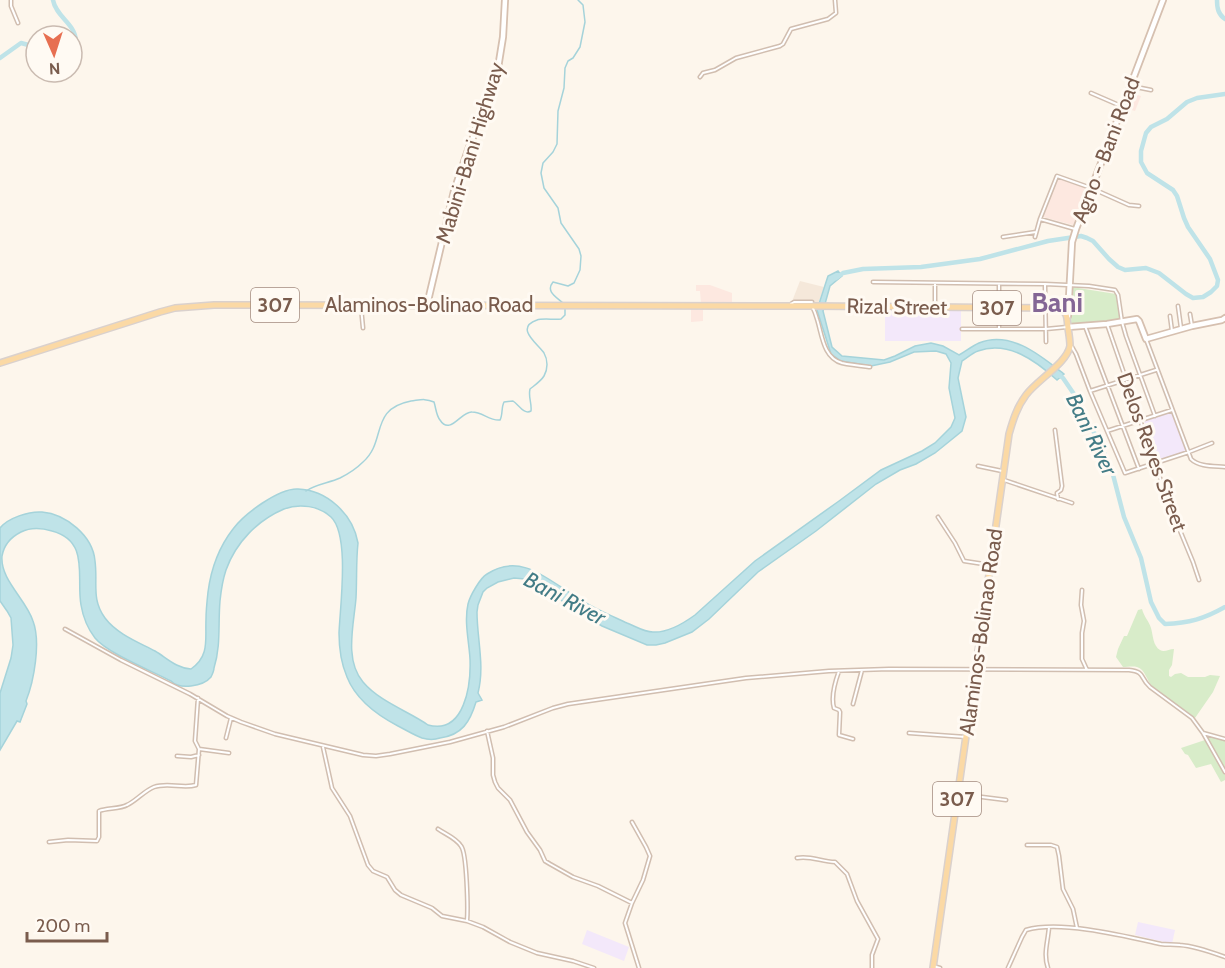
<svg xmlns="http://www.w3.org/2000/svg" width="1225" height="968" viewBox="0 0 1225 968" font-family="Cabin,sans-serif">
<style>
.residential{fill:#f5e8da}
.commercial{fill:#fde8e0}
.education{fill:#f3e8fa}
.green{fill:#d8ecc9}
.water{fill:#bfe3e8;stroke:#a5d3da;stroke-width:1.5}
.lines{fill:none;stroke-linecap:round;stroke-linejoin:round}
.stream{stroke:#a5d3da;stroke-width:1.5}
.river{stroke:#bfe3e8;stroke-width:4.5}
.street-casing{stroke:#d1beb0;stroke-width:5}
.secondary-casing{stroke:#d6c0b0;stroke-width:8}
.primary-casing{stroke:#dad1cd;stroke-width:8}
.street{stroke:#fff;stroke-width:2}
.secondary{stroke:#fff;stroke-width:4.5}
.primary{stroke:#fbd9a5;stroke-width:5}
.labels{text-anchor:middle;stroke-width:6;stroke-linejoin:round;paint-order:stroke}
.shield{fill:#fffaf3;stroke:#a28b7f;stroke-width:1.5}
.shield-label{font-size:20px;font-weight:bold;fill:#7a5c4d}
.street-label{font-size:21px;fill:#7a5c4d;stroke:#fffaf3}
.water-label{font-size:22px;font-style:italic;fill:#437c86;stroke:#fffaf3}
.district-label{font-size:27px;font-weight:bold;fill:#846695;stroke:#fffaf3}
</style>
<rect width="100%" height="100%" fill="#fdf6ec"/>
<path class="residential" d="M800,281L824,287L818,304H791Z"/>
<path class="commercial" d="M1131,93L1141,96L1135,111L1125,108Z
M1057,177L1089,189L1073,225L1043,217Z
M696,285H710L732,293V303H701L700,291H696Z
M691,308H703V321L691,322Z"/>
<path class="education" d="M885,311H961V341H885Z
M1171,412L1186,451L1158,460L1144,421Z
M1138,922L1175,930L1172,944L1135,935Z
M587,930L629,947L624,961L582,944Z"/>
<path class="green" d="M1072,287L1116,294L1121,320L1071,324Z
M1142,609C1144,617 1149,621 1151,628C1153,635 1153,646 1160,650C1164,653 1169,649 1174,649L1172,665L1169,670V676L1171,677L1175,674L1181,673L1188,677H1205L1210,675L1220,676L1213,692L1195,718C1182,706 1164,699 1152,686C1147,681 1145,669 1137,667C1133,666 1127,667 1123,667L1116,657L1118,649L1124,636H1127L1138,610Z
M1205,735L1225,739V768Z
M1205,740L1225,773V780L1221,782L1211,764L1196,768L1188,755L1185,754L1181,748Z"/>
<path class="water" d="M838,271L842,276L830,286L823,311L832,347L842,356L884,360L895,356L915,346L931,343L943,346L959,355C966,351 972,346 979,343C1011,330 1041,356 1064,374L1057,380C1036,361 1008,340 978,351C972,353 967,358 962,361L958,378L966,417L962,431L935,453L916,464L900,470L876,484L816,531L758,572L709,619L692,632L665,643L656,645H647L602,626L568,605L538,584L525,579L514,578L498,582L487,588L483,592L478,605L477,612C477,639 485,666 478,693L482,700L476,702C470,722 462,735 440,738C434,740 429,740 422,738C414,735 406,730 398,726C377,715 356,700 347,677C341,663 339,648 339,633C340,607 350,535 331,517C319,506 300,503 284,509C258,520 236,542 226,570C223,579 221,591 220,601C218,624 221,646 214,668C214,671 212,675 211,677C206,683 199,685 191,686C183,687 176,686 171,681C152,671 107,653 95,638C88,629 83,617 81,605C76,577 90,541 52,531C42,528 31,527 21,532C11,537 4,545 2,556C0,580 26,599 33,621C41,642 34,681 26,701L27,704L20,722L17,721L0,750V693L11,658L13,645L11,618L7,611L0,601V528C8,518 29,511 42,512C66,514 93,536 95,561C98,583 91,599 105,618C117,634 138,642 155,651C167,658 176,668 191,669C210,656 205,639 206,619C206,611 207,601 208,592C211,569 219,547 233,529C244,514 279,488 298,489C327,490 353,514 358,543C356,561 357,579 356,598C354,624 344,660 363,682C380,702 408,711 428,725C465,735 471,684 470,659C469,641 464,622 468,604C470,596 480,578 487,574C522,551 550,582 578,598C593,608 610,615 627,623C635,626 644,632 653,632C668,633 684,623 695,615L755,561L839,501L881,470L922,451L935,443L951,427L955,418L949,388L951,363L946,354L936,351L914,352L890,362L871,366L841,361L831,354L817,310L828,276Z"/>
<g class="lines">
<path class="stream" d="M564,304C557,297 545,292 553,282L568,286L574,283L580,270L581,256L579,249L561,223L558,208L544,188L541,173L543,163L553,152L557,144L558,111L564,88L565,68L568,61L573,58L580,47L585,22L583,5L578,0
M306,491C316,484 329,483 340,478C348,474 357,468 363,462C387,441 369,409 411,401C420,400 425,398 434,402C436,408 436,415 440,420C450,436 461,411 472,412C483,412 489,421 500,420C503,415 501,408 504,402L513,401C519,405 524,415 531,411C532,403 528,397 530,389C535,385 541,381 544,376C548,369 548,360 544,353C538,344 514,328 537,320C542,318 555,320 561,319L565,315V309"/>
<path class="river" d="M53,0C56,17 75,23 76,41L72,45
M1217,0C1217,8 1218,14 1225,19
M0,58L21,43L36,47
M836,278L843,273L863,269L921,267L980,259L1048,241L1081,236L1087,238L1093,241L1109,259L1118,267L1125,270L1146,268L1159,273L1186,294L1193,298L1203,297L1211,292L1217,286L1218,280L1210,259L1188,227L1184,218L1177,196L1173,190L1147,173L1141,162V151L1146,133L1151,127L1167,119L1187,102L1197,98L1225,94
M1057,374L1063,378L1078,400L1111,467L1124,517L1141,558L1151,602L1159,618L1165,624C1189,623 1204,619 1225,607"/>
<g class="street-casing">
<path id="street" d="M11,0V6L18,23
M700,77L703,73L715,70L736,58L780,46L783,44L791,29L828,19L836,13L835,0
M1131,86L1151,90
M1091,93L1121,106
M1040,219L1075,229
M1003,237L1036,232
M1035,237L1040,219L1057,176L1091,188L1129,205L1139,206
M873,282L1045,284L1089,286L1115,290L1118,295L1122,322L1126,336L1155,416
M999,284V329
M1045,285L1046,342
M791,304L794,302H812
M812,306C814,310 816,315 817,319C822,334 823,358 842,363C851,365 861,366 870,367
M1178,306L1181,328
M361,307L363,328
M935,307V283
M1190,314L1192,326
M1170,316L1172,331
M1107,324L1169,504L1193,562L1199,580
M1085,326L1139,469
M962,329H1046L1067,327
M1146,339L1191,459C1199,467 1214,466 1225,467
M1072,347L1076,354L1090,391L1125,473L1189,452L1212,443
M1090,391L1156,370
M1055,430L1062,486L1061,490L1057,493L1058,499
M1107,431L1172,410
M978,466L1002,471
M1004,480L1072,503
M938,517L955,543L964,561L990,565
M1082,590L1081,605L1084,621L1082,633V659L1087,670
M65,629L121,660L190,694L227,716L241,722L275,734L363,755L376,756L390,754L450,742L504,727L553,708L568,704L746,678L829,671L889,669L1129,670C1146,672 1139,677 1150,687L1192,718L1203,733L1225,772
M839,671C835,682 831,698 834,708L839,710L840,712L839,735L853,739
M198,698L195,741L199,749L229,753
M853,704L862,670
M487,731L493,758V775L495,782L498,788L510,800L527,832L540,850L545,861L550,864L573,877L598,886L632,903
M909,733L966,737
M1203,733L1225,739
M226,738L231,718
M323,747L332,788L350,816L368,865L373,871L387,877L395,890L401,895L432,908L442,916L467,921L483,927L510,942L537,953L573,961L594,968
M177,756L191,757L199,755
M958,794L1006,800
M632,822L646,847L650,856L643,880L632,903L625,923L639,968
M438,829C445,834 456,838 461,846C467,853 468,909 467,921
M49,842L68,840L97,841L99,837V811C107,808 120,809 127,805C136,801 144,791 154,787C168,782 183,789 196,785L199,749
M1027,845H1051L1057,847L1059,856L1063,889L1073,909L1077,928
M797,858C810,855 822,862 835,862L847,874L857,901L878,939L872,955V968
M933,966L940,968
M1008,968L1022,937L1026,930C1061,920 1125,936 1161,944C1167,945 1173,944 1180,945C1195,946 1211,952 1225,957
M1048,968C1043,954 1048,942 1049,927"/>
</g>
<g class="secondary-casing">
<path id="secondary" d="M427,305L454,191L468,150L492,89L498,68L503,37L505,0
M1068,316L1072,242L1076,229L1163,0
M1068,327L1107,324L1137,319L1139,321L1146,339L1192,326L1222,320L1225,318"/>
</g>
<g class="primary-casing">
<path id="primary" d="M0,363L160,312L175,308L214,305L814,306L1059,308C1068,312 1067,319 1068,328C1069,334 1070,340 1070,346C1067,363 1037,380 1026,395C1017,407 1013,420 1009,434L933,968"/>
</g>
<use href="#street" class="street"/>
<use href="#secondary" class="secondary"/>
<use href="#primary" class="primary"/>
</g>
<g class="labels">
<g class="shield">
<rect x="251" y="288" width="48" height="34" rx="4.5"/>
<rect x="973" y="291" width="48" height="34" rx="4.5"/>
<rect x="933" y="782" width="48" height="34" rx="4.5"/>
</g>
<g class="shield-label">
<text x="275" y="312">307</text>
<text x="997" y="315">307</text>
<text x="957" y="806">307</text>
</g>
<g class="street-label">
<text transform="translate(1106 150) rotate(-69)" y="7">Agno - Bani Road</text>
<text transform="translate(470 153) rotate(-73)" y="7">Mabini-Bani Highway</text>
<text x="429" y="312">Alaminos-Bolinao Road</text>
<text transform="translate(897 307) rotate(1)" y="7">Rizal Street</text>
<text transform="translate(1152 452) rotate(70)" y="7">Delos Reyes Street</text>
<text transform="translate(981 632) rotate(-82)" y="7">Alaminos-Bolinao Road</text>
</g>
<g class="water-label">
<text transform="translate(1092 434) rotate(64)" y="8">Bani River</text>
<text transform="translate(565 598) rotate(28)" y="8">Bani River</text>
</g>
<g class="district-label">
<text x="1057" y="312">Bani</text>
</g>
</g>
<g transform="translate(54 54) rotate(177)"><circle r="28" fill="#fffaf3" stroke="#cabbb1" stroke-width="1.5"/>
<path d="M0-4.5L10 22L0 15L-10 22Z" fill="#e76f51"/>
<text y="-9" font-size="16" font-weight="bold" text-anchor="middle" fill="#7a5c4d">N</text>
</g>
<path d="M27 932v9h80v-9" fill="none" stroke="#7a5c4d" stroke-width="3"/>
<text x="36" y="932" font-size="18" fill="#7a5c4d" stroke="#fffaf3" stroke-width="4.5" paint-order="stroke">200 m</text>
</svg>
